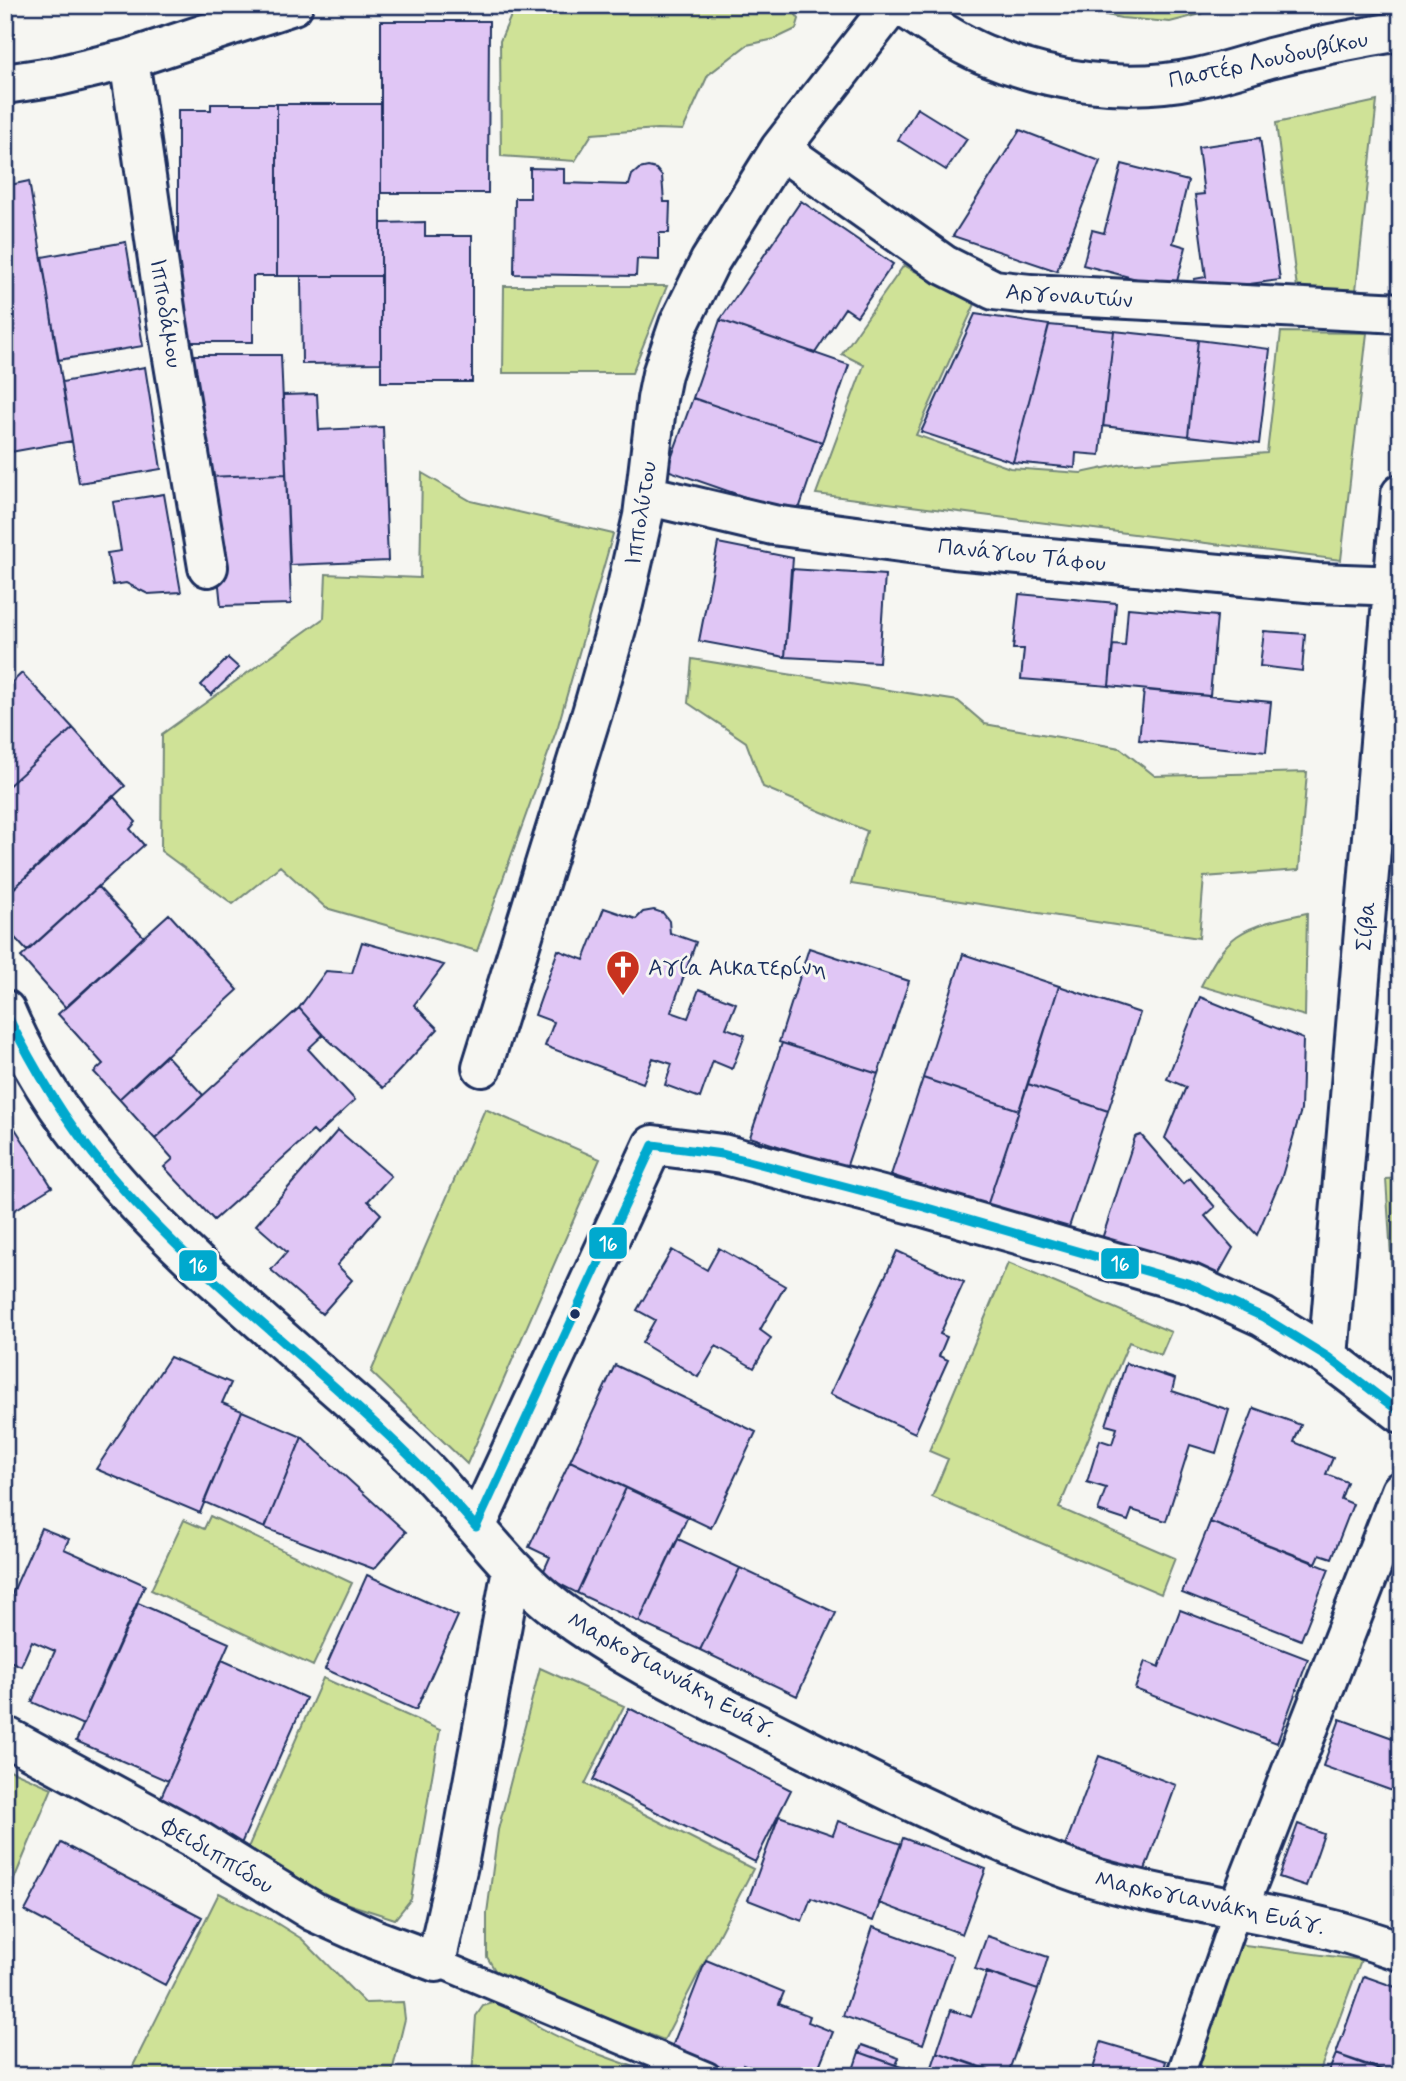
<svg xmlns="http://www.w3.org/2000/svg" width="1406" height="2081" viewBox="0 0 1406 2081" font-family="Mynerve,sans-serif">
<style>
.green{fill:#cfe297;stroke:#75887a;stroke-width:2}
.building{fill:#e0c6f5;stroke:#1b2f5e;stroke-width:2}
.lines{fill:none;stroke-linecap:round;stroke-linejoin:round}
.service-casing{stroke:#1b2f5e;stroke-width:32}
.minor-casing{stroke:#1b2f5e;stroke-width:44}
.service{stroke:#f6f6f2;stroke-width:26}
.minor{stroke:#f6f6f2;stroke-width:38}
.bus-1-casing{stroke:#f6f6f2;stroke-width:14}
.bus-1{stroke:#00a9ce;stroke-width:9}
.bus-dot{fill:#1b2f5e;stroke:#f6f6f2;stroke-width:2.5}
.labels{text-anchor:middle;stroke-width:6;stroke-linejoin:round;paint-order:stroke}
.street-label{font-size:23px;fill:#1b2f5e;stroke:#f6f6f2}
.poi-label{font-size:23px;fill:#1b2f5e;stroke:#f6f6f2;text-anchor:start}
.line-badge{stroke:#f6f6f2;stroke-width:2.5}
.badge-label{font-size:19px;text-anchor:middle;font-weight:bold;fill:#fff}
</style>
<rect width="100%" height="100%" fill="#f6f6f2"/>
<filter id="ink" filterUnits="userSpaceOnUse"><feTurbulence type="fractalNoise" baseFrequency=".0143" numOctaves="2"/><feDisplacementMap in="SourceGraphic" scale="14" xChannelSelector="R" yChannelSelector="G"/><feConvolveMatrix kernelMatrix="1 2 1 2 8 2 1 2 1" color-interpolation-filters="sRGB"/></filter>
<g filter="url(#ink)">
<path class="green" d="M519,5H785L791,8L799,19L796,29L775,39L747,45L708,75L683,130L657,129L592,134L575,161L501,156L500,41L513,11Z
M1058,5H1217L1201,14L1170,22L1121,18Z
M1377,101L1356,290L1297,288L1276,123Z
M904,265L975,304L916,435L1010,468L1081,473L1123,464L1267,453L1281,332L1367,333L1341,560L816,494L864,365L842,354Z
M504,286H667L632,373H503Z
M422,473L471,501L613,534L558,726L477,951L326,908L280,866L233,904L161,851L162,734L324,618L326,574L420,578Z
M692,659L958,701L985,724L1120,748L1155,776L1307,772L1299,870L1204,877L1199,938L851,884L867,831L763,787L746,742L688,703Z
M1307,913L1305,1016L1201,986C1210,969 1220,948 1237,936C1256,923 1284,918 1307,913Z
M485,1109L600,1159L467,1464L371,1372Z
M1401,1178V1271L1392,1272L1386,1179Z
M1008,1263L1171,1332L1161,1355L1129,1342L1059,1508L1175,1558L1161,1594L932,1497L948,1459L929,1451Z
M210,1516L352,1583L313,1666L151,1590L184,1520L204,1529Z
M540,1668L624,1706L585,1784L753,1869L664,2040L499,1977L487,1957V1913L498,1830Z
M323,1678L440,1730L411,1899L395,1919L339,1901L246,1852Z
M5,1768L52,1788L5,1901Z
M219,1893L270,1919L302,1939L365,2003L403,2002L405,2019L391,2076H128Z
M1237,1944L1361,1960L1318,2076H1197Z
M493,2003C512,2005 525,2019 541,2028C574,2046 608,2058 643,2070L641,2076H472L476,2016L483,2006Z"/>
<path class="building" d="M381,21H489L488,193H381Z
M211,104H277V276H253V342H178V110H211Z
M277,104H381V276H277Z
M917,108L967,139L946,170L898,140Z
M1020,130L1100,161L1057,271L953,236Z
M1260,138L1280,280L1196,291L1194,279L1206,277L1195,195L1204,194L1198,147Z
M1122,164L1188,181L1173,243L1186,247L1175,289L1083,265L1092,230L1104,233Z
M648,167L656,169L662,176L664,202H670L669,233H659V260L637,259L636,276L514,274L515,198H530V168L564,169V183L629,185L632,175L639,169Z
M29,181L72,441L5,453V186Z
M801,201L893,264L857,316L845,308L815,353L720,320Z
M425,222V236H472V382H381V223Z
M126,242L143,346L58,360L42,257Z
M301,276H381V363L302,364Z
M975,314L1049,325L1013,462L921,432Z
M720,320L849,365L822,442L693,398Z
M1049,325L1114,331L1100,455L1076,453L1075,468L1013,462Z
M1114,331L1198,340L1188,436L1103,426Z
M1198,340L1270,349L1259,444L1188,436Z
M187,355H281L286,474L208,477Z
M145,367L161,469L79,483L62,382Z
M317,394L319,430L383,427L388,561L290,565L283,395Z
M693,398L822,442L797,515L667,470Z
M286,474L291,604L221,606L208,477Z
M164,494L181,592L148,594L126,583L113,585L107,553L121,551L113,502Z
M718,543L793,558L785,657L699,641Z
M791,569L885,575L879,662L785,657Z
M1019,594L1116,603L1109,686L1021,679L1024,649H1013Z
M1128,608L1217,616L1210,696L1109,686L1113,645L1125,646Z
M1264,631L1305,634L1302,671L1260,666Z
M228,658L239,668L211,695L201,685Z
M22,673L73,728L5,789V689Z
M1144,690L1271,702L1266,752L1139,740Z
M73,728L125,786L10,892L5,887V789Z
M113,796L136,822L130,829L144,845L27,951L5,927V896Z
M98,887L144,937L66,1008L21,957Z
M604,908L636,919L643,912L654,910L663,913L669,921L670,933L696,942L671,1012L688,1018L699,989L736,1003L726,1028L745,1035L732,1069L713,1061L700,1098L665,1085L672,1064L653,1058L643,1083L545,1046L554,1022L535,1015L558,950L584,960Z
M169,914L238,990L119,1099L94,1072L103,1064L58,1014Z
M362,942L444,965L414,1005L438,1029L383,1088L323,1035L299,1008L326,971L352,973Z
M809,948L909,981L878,1074L779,1042Z
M963,954L1059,986L1019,1110L923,1078Z
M1059,986L1140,1013L1108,1111L1028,1084Z
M1200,997L1303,1039L1301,1110L1282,1176L1257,1235L1165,1138L1186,1087L1167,1079Z
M299,1008L323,1035L308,1049L355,1100L317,1135L313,1131L214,1220L164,1167L173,1159L155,1139Z
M782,1043L878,1074L846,1168L750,1137Z
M166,1055L203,1095L155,1139L119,1099Z
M923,1078L1019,1110L987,1206L891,1175Z
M1028,1084L1108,1111L1067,1233L987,1206Z
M9,1119L52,1187L5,1216V1122Z
M338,1130L391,1176L368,1201L381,1214L337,1265L352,1280L322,1314L271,1270L287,1252L256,1225Z
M1141,1135L1183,1184L1190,1178L1215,1207L1205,1216L1233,1248L1214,1282L1102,1239L1135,1137Z
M719,1248L785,1286L760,1330L771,1338L754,1368L716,1346L698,1377L642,1343L655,1320L637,1310L672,1250L707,1270Z
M897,1251L964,1282L940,1334L947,1337L939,1356L948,1360L915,1433L830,1394Z
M170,1357L231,1383L222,1403L242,1411L200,1513L96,1469Z
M1126,1363L1175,1379L1172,1391L1229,1410L1216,1453L1190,1445L1166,1521L1132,1510L1128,1521L1098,1511L1106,1488L1087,1482L1100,1440L1112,1444L1117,1428L1106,1425Z
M615,1365L756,1432L711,1528L570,1461Z
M1254,1408L1301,1425L1294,1442L1333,1458L1326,1474L1347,1482L1341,1499L1353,1504L1332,1558L1320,1554L1316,1563L1210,1522Z
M242,1411L302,1437L265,1528L204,1502Z
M302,1437L406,1532L374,1569L265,1528Z
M570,1461L626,1488L577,1593L542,1575L550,1557L529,1547Z
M626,1488L688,1516L639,1622L577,1593Z
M1210,1522L1329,1569L1301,1640L1182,1593Z
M41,1528L69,1539L64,1549L145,1585L83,1725L32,1702L55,1651L32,1641L21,1666L5,1659V1610Z
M678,1539L740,1568L700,1650L639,1622Z
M740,1568L836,1613L797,1696L700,1650Z
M367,1575L458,1616L416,1710L325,1669Z
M138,1603L229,1643L168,1781L76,1741Z
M1180,1610L1308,1659L1277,1743L1135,1689L1145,1661L1159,1667Z
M222,1660L306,1698L241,1844L157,1806Z
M629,1708L791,1790L755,1862L593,1780Z
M1340,1719L1401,1741V1794L1323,1766Z
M1099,1756L1176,1785L1142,1878L1064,1849Z
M779,1816L833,1835L838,1821L901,1844L873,1921L811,1898L802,1921L748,1900Z
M1298,1824L1324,1834L1306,1886L1279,1877Z
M903,1838L986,1869L962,1934L879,1903Z
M61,1843L202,1917L165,1985L25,1911Z
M873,1927L953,1956L923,2044L843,2016Z
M987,1936L1048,1957L1038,1990L975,1969Z
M706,1960L784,1992L779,2004L810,2016L808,2022L833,2032L815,2076H773L743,2064L739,2075L672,2047Z
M987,1972L1038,1990L1007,2076L937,2052L951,2010L971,2017Z
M1364,1976L1401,1989V2076L1336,2054Z
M1101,2042L1166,2061L1162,2076H1091Z
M862,2045L899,2058L896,2065L859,2052Z
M859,2052L912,2071L911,2076H851Z
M937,2052L1005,2076H929Z
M1336,2054L1396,2076H1327Z"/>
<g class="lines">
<g class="service-casing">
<path id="service" d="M436,1962L707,2076
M1180,2076L1237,1911"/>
</g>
<g class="minor-casing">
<path id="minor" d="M900,5C926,22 953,41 983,54C1050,82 1125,93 1197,78C1222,73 1246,65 1270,58C1313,47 1357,38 1401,31
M129,59L167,322L208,567
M5,84L58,76L129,59L293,5
M780,149L944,265L994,290L1030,294L1401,313
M646,495L773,525L954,549L1317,583L1401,586
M5,1010C71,1164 194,1261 316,1370C353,1403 391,1434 426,1470C470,1516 506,1570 557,1609C626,1662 708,1699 785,1738C855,1774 925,1810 997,1840C1029,1854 1062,1868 1095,1878C1171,1900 1249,1909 1326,1928C1351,1934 1376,1943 1401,1951
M482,1067L592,713L623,604L643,516L657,399L662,374L679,324L710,261L780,149L892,5
M1328,1357L1401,494
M476,1527L653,1145L722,1154L924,1207L1191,1284L1263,1317L1328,1357L1401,1413
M5,1736L197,1840L314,1912L374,1939L436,1962L458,1865L512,1569
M1237,1911L1401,1491"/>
</g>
<use href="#service" class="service"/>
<use href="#minor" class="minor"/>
<g class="bus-1-casing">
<path id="bus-1" d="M5,1011C34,1068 65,1122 107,1171C218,1302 365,1396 476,1527L653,1145L722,1154L924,1207L1191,1284L1263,1317L1328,1357L1401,1413"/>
</g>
<use href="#bus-1" class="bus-1"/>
</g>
</g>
<defs>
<g id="church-pin" transform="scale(1.75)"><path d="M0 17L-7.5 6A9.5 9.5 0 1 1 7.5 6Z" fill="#c8321e" stroke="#f6f6f2"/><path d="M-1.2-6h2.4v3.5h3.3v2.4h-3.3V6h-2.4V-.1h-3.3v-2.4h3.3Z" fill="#fff"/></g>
</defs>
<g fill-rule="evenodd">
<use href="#church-pin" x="623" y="967"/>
</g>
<circle class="bus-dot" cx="575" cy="1314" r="6"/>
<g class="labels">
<g class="street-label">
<text transform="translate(1268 59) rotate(-12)" y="8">Παστέρ Λουδουβίκου</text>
<text transform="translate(1069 295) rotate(4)" y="8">Αργοναυτών</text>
<text transform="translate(167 313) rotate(81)" y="8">Ιπποδάμου</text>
<text transform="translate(640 513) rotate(-81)" y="8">Ιππολύτου</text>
<text transform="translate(1022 554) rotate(6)" y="8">Πανάγιου Τάφου</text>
<text transform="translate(1365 926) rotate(-85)" y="8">Σίβα</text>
<text transform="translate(672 1674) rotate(29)" y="8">Μαρκογιαννάκη Ευάγ.</text>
<text transform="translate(218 1855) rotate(31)" y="8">Φειδιππίδου</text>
<text transform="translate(1210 1902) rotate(12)" y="8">Μαρκογιαννάκη Ευάγ.</text>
</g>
<g class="poi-label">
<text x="648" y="975">Αγία Αικατερίνη</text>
</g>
</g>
<g class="line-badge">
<rect x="588" y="1226" width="40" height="34" rx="7" fill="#00a9ce"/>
<rect x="1100" y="1247" width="40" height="33" rx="7" fill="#00a9ce"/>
<rect x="178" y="1249" width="40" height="33" rx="7" fill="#00a9ce"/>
</g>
<g class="badge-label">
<text x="608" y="1250">16</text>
<text x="1120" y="1270">16</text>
<text x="198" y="1272">16</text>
</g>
<rect width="1406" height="2081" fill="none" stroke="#f6f6f2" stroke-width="28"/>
<rect x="14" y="14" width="1378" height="2053" fill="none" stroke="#1b2f5e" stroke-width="2.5" filter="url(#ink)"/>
</svg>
